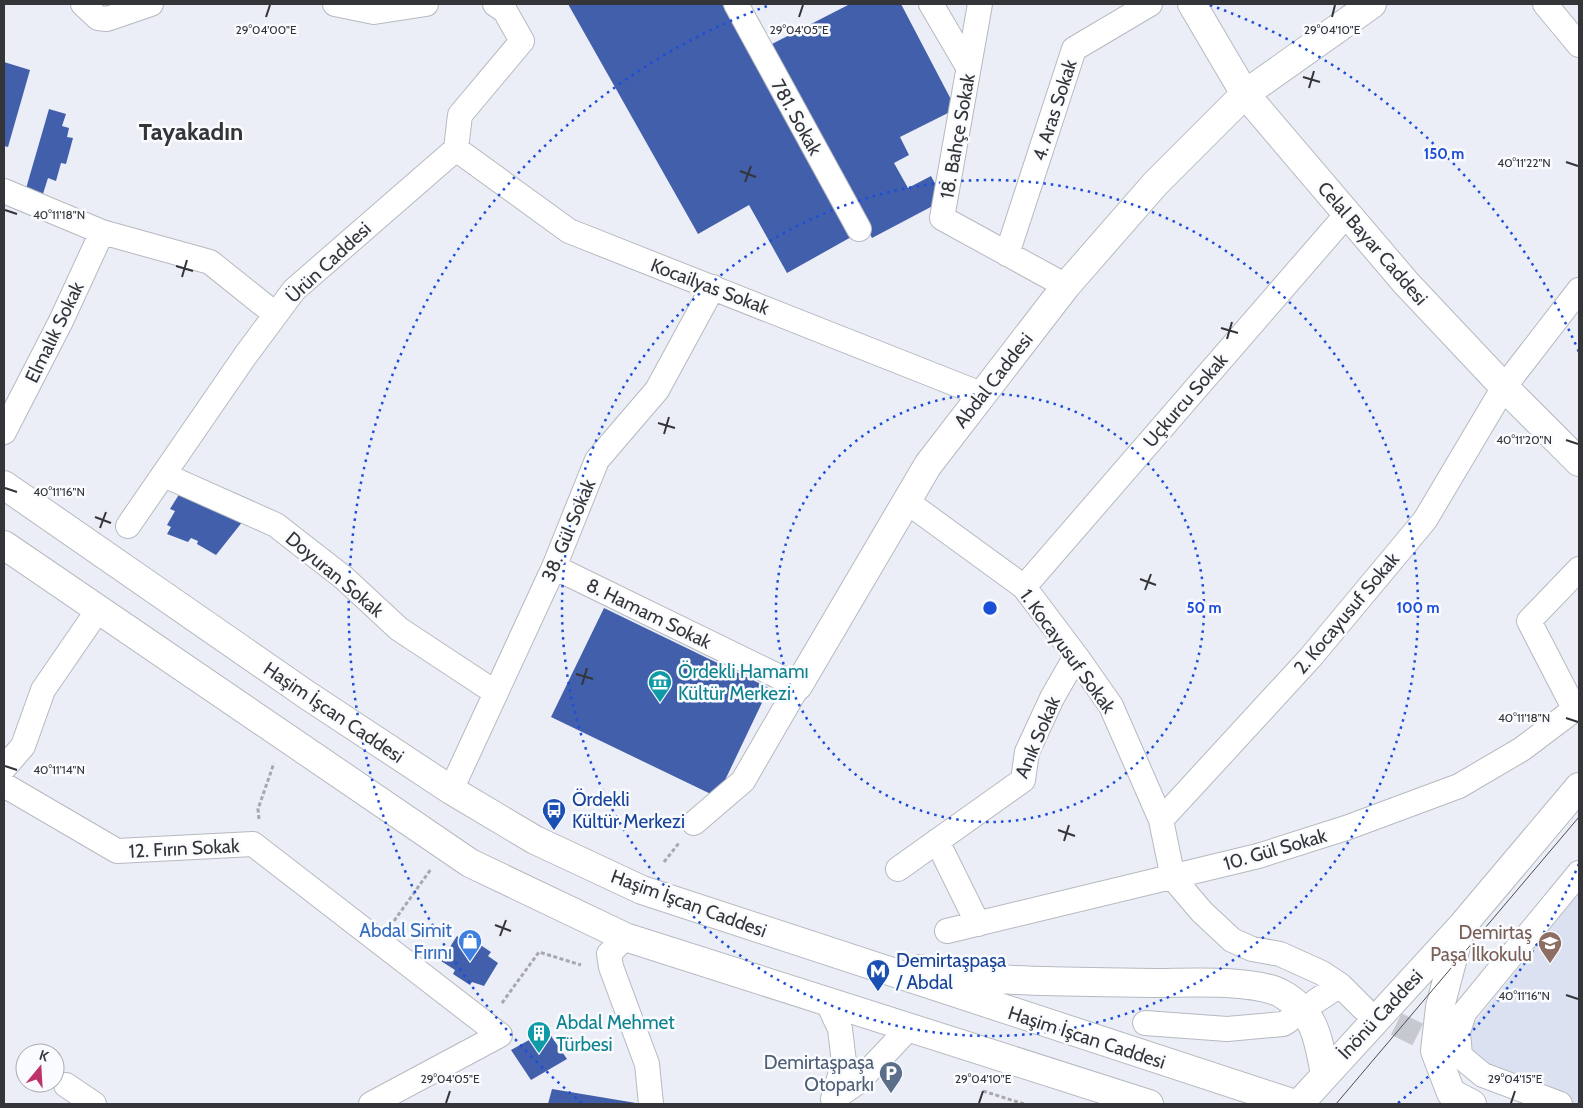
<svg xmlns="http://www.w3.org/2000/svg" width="1583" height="1108" viewBox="0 0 1583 1108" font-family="Cabin,sans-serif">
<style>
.built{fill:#dbe1f0}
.building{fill:#425fac}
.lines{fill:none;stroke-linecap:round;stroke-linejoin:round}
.street-tunnel{stroke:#c6c9d0;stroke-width:24;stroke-dasharray:24 12;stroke-linecap:butt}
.street-casing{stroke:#b6b9c0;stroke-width:26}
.secondary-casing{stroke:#b6b9c0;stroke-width:30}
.primary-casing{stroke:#b6b9c0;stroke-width:30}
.path{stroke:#a6a8ae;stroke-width:3;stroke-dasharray:4 2.5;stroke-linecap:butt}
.street{stroke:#fff;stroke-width:24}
.secondary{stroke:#fff;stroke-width:28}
.primary{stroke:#fff;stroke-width:28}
.tram{stroke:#4b4d50;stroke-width:1}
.ticks{fill:none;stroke:#343538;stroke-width:2}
.ring{fill:none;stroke:#1d4ed8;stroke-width:2.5;stroke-dasharray:2.5 5}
.labels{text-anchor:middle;stroke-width:5;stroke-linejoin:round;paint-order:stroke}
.street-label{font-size:19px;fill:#343538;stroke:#fafbfe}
.culture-label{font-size:19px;fill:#0d838f;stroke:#fafbfe;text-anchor:start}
.transit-label{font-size:19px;fill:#164399;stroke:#fafbfe;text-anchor:start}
.shop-label{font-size:19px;fill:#366cbe;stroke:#fafbfe;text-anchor:end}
.education-label{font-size:19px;fill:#785e54;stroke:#fafbfe;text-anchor:end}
.service-label{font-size:19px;fill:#4e5e75;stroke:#fafbfe;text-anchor:end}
.district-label{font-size:24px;font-weight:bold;fill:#343538;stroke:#fafbfe}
.ticks-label{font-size:12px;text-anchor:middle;fill:#343538;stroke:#fafbfe;stroke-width:5;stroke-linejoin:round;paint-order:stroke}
.centre{fill:#1d4ed8;stroke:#fafbfe;stroke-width:2.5}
.ring-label{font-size:15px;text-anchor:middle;font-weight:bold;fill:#1d4ed8;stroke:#fafbfe;stroke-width:5;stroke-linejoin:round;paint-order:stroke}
</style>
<rect width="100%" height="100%" fill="#ebeef6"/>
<path class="built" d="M1579,893V1104H1576L1539,1094L1487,1070L1465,1042L1464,1036Z"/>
<path class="building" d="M568,4H722L853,236L787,273L749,205L698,234Z
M850,4H901L956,109L900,137L909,155L894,163L908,188L931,176L944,200L872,238L770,45Z
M4,62L30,70L8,147L4,146Z
M49,109L66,114L62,126L69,128L67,137L73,138L66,164L61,163L56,181L48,178L42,197L25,192Z
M183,488L247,516L216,555L197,544L198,541L191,538L188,542L167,534L171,527L167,525L175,511L170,509Z
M604,608L769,688L717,797L551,717Z
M457,936L469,945L473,940L491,952L488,956L498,963L484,986L472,982L470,985L453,974L455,970L441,961Z
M547,1030L567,1059L531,1080L511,1050Z
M552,1089L636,1103V1104H548Z"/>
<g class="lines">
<path class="street-tunnel" d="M1364,1008L1451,1051"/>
<g class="street-casing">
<path id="street" d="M83,4L98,18L107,19L151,4
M335,4L374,12L426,4
M495,4L505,11L522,41
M736,4L859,229
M931,4L968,67
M980,4L942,218L1066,286
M1545,4L1579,45
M456,149L569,231L981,394
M4,191L102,232L210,262L275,314
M1007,254L1074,49L1150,4
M4,432L61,321L102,232
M164,475L276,525L344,578L399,629L496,693
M906,501L1024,587L1076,656L1111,706L1161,820L1173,878L1202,912L1232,940L1252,949L1280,954L1322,973L1340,985L1363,1008
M128,526L245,356L294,290L456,149L460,115L522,41
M554,567L798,686L743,781L694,823
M1024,587L1347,214
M1575,710L1529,621L1579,569
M4,768L23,746L43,690L98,610
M4,785L117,851L253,844L500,1035L371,1104
M451,790L554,567L597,460L657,390L713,287
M1161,820L1310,658L1425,520L1504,387L1579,290
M937,841L978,924
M898,869L1023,780L1027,752L1052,698L1076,656
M947,931L1258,856L1346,828L1459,786L1522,749L1579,706
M625,937L609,954L611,967L647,1064L651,1104
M827,1001L840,1029L844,1062L833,1099
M1316,1001L1340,985
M1145,1023L1227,1029L1283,1024L1288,1021
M66,1085L94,1104
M833,1099L858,1082L910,1027
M1560,1104L1483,1075L1460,1056L1458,1032L1464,1013L1579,873"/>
</g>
<g class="secondary-casing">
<path id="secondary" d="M1192,4L1245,94L1406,283L1504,387L1579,462
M798,686L928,465L1066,286L1155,184L1245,94L1372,4"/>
</g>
<g class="primary-casing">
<path id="primary" d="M4,485L307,695L451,790L535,840L642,890L1295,1104
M4,545L470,863L625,937L1149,1104
M1461,927L1440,1007L1435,1051L1451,1093L1472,1104
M919,969C994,984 1081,981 1158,983C1189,983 1256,979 1282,994C1316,1013 1318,1039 1325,1074
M1299,1104L1461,927L1579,787"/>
</g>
<path class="path" d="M259,819L258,809L274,763
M664,862L679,843
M394,921L431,869
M502,1003L539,952L581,965
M983,1091L1024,1104"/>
<use href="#street" class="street"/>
<use href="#secondary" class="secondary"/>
<use href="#primary" class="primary"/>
<path class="tram" d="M1336,1104L1579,817"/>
</g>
<path class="ticks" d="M266,17L270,5M799,17L803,5M1332,17L1335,5M1303,77L1320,82M1309,88L1314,71M1566,162L1578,166M740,171L756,177M745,182L751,166M5,210L17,214M176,266L193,271M182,277L187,260M1221,328L1238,333M1227,339L1232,322M658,423L675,428M664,434L669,417M1566,440L1578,444M5,488L17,492M95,517L111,523M100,528L106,512M1140,579L1156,585M1145,590L1151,574M576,674L593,679M582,685L587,668M1566,718L1578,722M5,766L17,770M1058,830L1075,836M1064,841L1069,825M495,925L511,931M500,936L506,920M1566,995L1578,999M446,1103L450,1091M979,1103L983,1091M1511,1103L1515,1091"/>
<g class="ring">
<circle cx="990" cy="608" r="214"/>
<circle cx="990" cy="608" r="428"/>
<path d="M1579 864A642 642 0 0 1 1398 1103M582 1103A642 642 0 0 1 770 5M1210 5A642 642 0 0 1 1579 352"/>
</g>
<defs>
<g id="museum-pin" transform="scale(1.25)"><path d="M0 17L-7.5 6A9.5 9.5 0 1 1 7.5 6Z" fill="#0f9aa8" stroke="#fafbfe"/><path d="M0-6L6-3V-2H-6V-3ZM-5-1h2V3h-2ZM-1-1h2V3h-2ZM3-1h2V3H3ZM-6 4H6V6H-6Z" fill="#fff"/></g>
<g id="bus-pin" transform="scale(1.25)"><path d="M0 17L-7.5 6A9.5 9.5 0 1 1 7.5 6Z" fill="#1a4fb4" stroke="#fafbfe"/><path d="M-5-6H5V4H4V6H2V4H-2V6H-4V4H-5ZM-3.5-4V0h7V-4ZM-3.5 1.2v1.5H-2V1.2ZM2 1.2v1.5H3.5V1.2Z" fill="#fff"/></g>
<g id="shop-pin" transform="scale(1.25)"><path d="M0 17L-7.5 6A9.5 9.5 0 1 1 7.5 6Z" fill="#3f7fe0" stroke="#fafbfe"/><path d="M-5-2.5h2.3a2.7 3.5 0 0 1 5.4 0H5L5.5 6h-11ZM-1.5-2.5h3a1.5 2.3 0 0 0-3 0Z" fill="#fff"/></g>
<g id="school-pin" transform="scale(1.25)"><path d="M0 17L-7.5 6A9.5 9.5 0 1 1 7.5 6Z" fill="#8d6e63" stroke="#fafbfe"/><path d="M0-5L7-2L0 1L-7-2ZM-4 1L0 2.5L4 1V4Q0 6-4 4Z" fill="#fff"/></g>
<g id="metro-pin" transform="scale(1.25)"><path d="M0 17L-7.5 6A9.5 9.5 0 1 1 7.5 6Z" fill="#1a4fb4" stroke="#fafbfe"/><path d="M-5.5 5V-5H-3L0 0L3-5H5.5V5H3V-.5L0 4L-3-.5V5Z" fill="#fff"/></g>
<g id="building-pin" transform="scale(1.25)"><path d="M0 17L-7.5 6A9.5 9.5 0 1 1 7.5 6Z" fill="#0f9aa8" stroke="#fafbfe"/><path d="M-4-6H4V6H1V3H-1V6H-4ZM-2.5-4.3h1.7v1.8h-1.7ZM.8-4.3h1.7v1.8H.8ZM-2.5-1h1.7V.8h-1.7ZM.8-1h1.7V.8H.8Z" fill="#fff"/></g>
<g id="parking-pin" transform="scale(1.25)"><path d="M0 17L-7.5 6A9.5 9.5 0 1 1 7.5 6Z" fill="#5c6f8a" stroke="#fafbfe"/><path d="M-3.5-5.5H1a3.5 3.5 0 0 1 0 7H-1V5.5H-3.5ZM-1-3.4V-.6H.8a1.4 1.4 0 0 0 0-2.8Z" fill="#fff"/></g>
</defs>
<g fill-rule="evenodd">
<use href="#museum-pin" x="660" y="682"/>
<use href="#bus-pin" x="554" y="810"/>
<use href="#shop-pin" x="470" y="941"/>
<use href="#school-pin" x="1550" y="943"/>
<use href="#metro-pin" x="878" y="971"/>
<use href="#building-pin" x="539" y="1033"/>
<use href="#parking-pin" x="891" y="1073"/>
</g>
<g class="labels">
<g class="street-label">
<text transform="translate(1054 110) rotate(-72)" y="7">4. Aras Sokak</text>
<text transform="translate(797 117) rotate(61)" y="7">781. Sokak</text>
<text transform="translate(957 136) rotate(-80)" y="7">18. Bahçe Sokak</text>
<text transform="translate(1373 243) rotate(49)" y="7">Celal Bayar Caddesi</text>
<text transform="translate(328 262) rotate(-43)" y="7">Ürün Caddesi</text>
<text transform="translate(710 286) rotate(21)" y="7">Kocailyas Sokak</text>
<text transform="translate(54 332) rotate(-64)" y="7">Elmalık Sokak</text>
<text transform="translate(993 380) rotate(-52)" y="7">Abdal Caddesi</text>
<text transform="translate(1185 400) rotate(-49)" y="7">Uçkurcu Sokak</text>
<text transform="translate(568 530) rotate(-67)" y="7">38. Gül Sokak</text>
<text transform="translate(335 574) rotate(40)" y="7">Doyuran Sokak</text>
<text transform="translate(649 613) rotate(26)" y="7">8. Hamam Sokak</text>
<text transform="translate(1346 613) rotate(-50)" y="7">2. Kocayusuf Sokak</text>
<text transform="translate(1068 651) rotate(54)" y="7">1. Kocayusuf Sokak</text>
<text transform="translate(334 712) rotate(34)" y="7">Haşim İşcan Caddesi</text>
<text transform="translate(1037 737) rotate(-67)" y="7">Anık Sokak</text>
<text transform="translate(184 848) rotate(-3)" y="7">12. Fırın Sokak</text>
<text transform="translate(1275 849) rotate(-16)" y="7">10. Gül Sokak</text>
<text transform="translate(689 903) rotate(20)" y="7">Haşim İşcan Caddesi</text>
<text transform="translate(1380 1014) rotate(-47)" y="7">İnönü Caddesi</text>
<text transform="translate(1087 1037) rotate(18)" y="7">Haşim İşcan Caddesi</text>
</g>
<g class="culture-label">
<text x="678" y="678">Ördekli Hamamı<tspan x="678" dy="22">Kültür Merkezi</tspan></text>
<text x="556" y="1029">Abdal Mehmet<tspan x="556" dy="22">Türbesi</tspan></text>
</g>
<g class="transit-label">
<text x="572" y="806">Ördekli<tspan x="572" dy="22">Kültür Merkezi</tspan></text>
<text x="896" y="967">Demirtaşpaşa<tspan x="896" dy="22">/ Abdal</tspan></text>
</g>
<g class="shop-label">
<text x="452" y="937">Abdal Simit<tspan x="452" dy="22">Fırını</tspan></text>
</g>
<g class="education-label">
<text x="1532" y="939">Demirtaş<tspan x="1532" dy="22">Paşa İlkokulu</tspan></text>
</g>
<g class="service-label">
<text x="874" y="1069">Demirtaşpaşa<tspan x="874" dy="22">Otoparkı</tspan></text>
</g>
<g class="district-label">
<text x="191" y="140">Tayakadın</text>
</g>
</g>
<g class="ticks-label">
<text x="266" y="34">29°04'00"E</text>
<text x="799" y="34">29°04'05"E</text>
<text x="1332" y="34">29°04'10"E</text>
<text x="1524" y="167">40°11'22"N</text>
<text x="59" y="219">40°11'18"N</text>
<text x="1524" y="444">40°11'20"N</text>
<text x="59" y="496">40°11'16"N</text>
<text x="1524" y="722">40°11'18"N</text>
<text x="59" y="774">40°11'14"N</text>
<text x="1524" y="1000">40°11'16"N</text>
<text x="450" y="1083">29°04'05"E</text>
<text x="983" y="1083">29°04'10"E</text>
<text x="1515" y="1083">29°04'15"E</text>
</g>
<circle cx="990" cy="608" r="8" class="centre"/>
<g class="ring-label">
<text x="1444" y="159">150 m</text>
<text x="1204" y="613">50 m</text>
<text x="1418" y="613">100 m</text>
</g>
<rect width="1583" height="1108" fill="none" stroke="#343538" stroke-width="10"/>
<g transform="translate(40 1068) rotate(18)"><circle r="24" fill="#fafbfe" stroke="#abacaf"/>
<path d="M0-4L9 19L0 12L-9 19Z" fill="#bd3269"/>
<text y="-8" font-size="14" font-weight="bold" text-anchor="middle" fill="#343538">K</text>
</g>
</svg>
